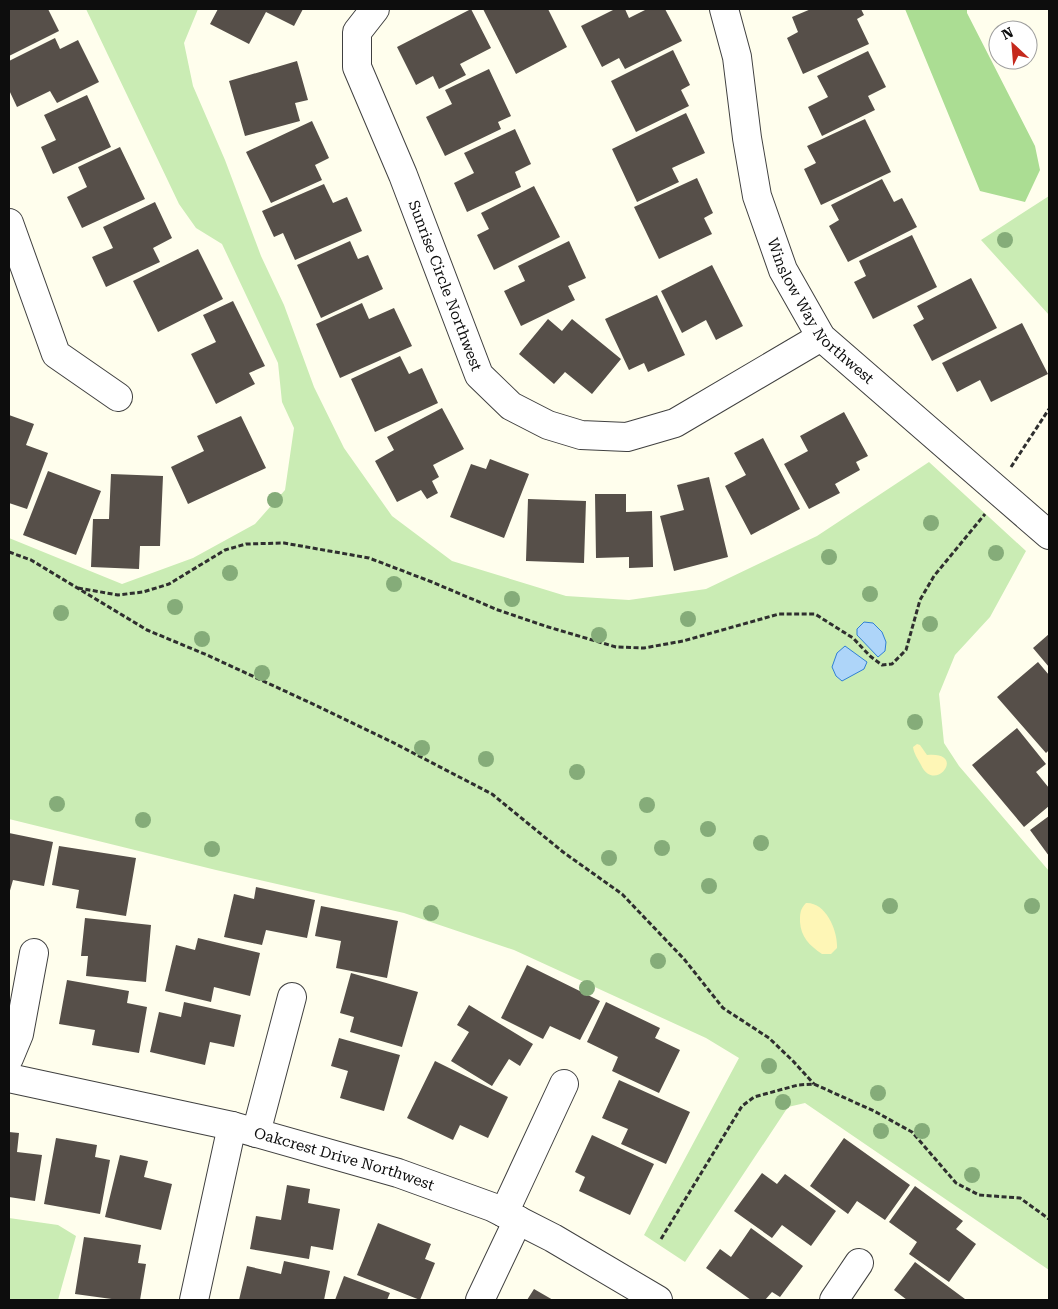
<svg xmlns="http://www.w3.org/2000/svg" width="1058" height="1309" viewBox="0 0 1058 1309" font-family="'Roboto Serif',serif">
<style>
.green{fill:#caecb4}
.forest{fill:#abdd93}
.sand{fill:#fef6b6}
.water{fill:#aed5f9;stroke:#3180d5}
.building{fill:#564f49}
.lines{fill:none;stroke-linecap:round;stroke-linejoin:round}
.minor-casing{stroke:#404040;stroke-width:30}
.path{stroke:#2f2f2f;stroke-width:3;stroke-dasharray:5 2.5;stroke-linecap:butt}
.minor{stroke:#fff;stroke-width:28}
.tree{fill:#85ac79}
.labels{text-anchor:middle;stroke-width:5;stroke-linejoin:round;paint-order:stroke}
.street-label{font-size:15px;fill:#0d0d0d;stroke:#fff}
</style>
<rect width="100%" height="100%" fill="#fffeed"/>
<path class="green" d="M86,9H198L184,43L193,86L225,160L261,256L284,305L314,387L344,448L392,516L452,561L566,596L629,600L706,589L817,536L929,462L1026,551L990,617L955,655L939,694L944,743L959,766L1049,871V1270L805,1103L788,1107L685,1262L644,1235L739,1058L706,1038L514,950L404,913L216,870L9,819V538L122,584L193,558L255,524L285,490L294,428L282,402L278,363L222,244L196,228L179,204Z
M1049,196V315L981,240Z
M9,1218L58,1225L76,1236L58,1300H9Z"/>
<path class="forest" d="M905,9H967V13L1035,146L1040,170L1025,202L980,191Z"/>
<path class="sand" d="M917,744L920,745L927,755C968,751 935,795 921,765C918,759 914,754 913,747Z
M806,903C826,902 838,931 837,948L831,954H822C809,945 801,937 800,922C800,914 800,909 806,903Z"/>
<path class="water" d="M864,622L873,623L882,632L886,642L885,651L878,657L857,635V629Z
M845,646L867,662L864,669L842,681L836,676L832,667L837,653Z"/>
<path class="building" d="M9,9H48L59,31L9,56Z
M218,9H303L294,26L266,12L249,44L210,24Z
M471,9L491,48L460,64L466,75L439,89L433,76L416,85L397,47Z
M483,9H548L567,47L516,74Z
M615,9H625L629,18L647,9H665L682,41L625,69L619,58L602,67L581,26Z
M811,9H861L864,15L857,19L869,44L803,74L787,38L798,32L792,17Z
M55,38L60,49L78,40L99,82L57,103L50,91L17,107L9,90V61Z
M673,50L690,85L681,90L689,106L636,132L611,81Z
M868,51L886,87L868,96L875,110L822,136L808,107L828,97L817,76Z
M297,61L308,100L295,103L300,121L245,136L229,81Z
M489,69L511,116L498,122L501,129L445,156L426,117L452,104L445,90Z
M87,95L111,147L53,174L41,147L56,140L44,115Z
M686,113L705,153L672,168L679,182L637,202L612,149Z
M865,119L891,172L821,205L804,169L816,163L807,146Z
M312,121L329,158L315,165L322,180L271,203L246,152Z
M515,129L531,164L515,172L521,187L467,212L454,183L474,173L464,153Z
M120,147L145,199L82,228L67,197L87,187L78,167Z
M697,178L713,213L704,218L712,234L659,259L634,207Z
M882,179L894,202L902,198L917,227L848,262L829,226L839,220L831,205Z
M324,184L333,203L347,197L362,231L295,260L283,233L274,237L262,211Z
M534,186L560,237L494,270L477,235L489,229L481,213Z
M155,202L172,238L153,248L160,262L106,287L92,257L113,248L103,227Z
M912,235L937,287L873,319L854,282L866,276L859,261Z
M350,241L358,259L368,255L383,289L321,318L297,265Z
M569,241L586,278L568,286L575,300L521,326L504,291L525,281L518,266Z
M198,249L223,299L158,332L133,281Z
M712,265L743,326L716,340L706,320L682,333L661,291Z
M971,278L997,328L932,361L913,325L924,319L917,306Z
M657,295L685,355L648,372L644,363L629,370L605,319Z
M233,301L265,366L249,373L255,384L216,404L191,354L216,342L203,315Z
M362,303L369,319L394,308L412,346L340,378L316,324Z
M548,319L562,331L572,319L621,359L592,394L565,372L554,384L519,354Z
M1022,323L1048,374L991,402L980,380L957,392L942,363Z
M400,356L409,374L422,368L438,403L375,432L351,379Z
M442,408L464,449L433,465L439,477L432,481L438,493L427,499L421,490L397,502L375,461L394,450L387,437Z
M844,412L868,456L856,462L860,470L835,484L840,493L809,509L784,464L808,451L800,436Z
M9,415L34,424L26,445L48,453L27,509L9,503Z
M241,416L266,468L188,504L171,467L204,451L197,436Z
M763,438L800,509L751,535L725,486L746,475L734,453Z
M490,459L529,474L504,538L450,517L471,464L486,469Z
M48,471L101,491L76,555L23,535Z
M111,474L163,476L160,546H140L139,569L91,567L93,519H109Z
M709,477L728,557L674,571L660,516L684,510L677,485Z
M595,494H626V512L652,511L653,567L629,568V557L596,558Z
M528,499L586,501L584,563L526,561Z
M1049,634V667L1033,648Z
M1038,662L1049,675V750L1046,753L997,697Z
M1017,728L1046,764L1036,772L1049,788V806L1024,827L972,765Z
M1049,816V856L1030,830Z
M9,833L53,842L44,886L13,880L9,894Z
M59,846L136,858L126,916L76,908L79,890L52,885Z
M256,887L315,900L307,938L266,930L262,945L224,937L234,894L254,899Z
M321,906L398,921L387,978L336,968L341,941L315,936Z
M85,918L151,925L146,982L86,976L88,956H81Z
M198,938L260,953L250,996L214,987L211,1002L165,991L176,945L195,950Z
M527,965L600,1001L580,1040L550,1026L543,1039L501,1018Z
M351,973L418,992L402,1047L350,1032L354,1017L340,1013Z
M67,980L129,991L127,1003L147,1007L139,1053L92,1045L95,1030L59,1024Z
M184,1002L241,1015L234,1047L210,1042L205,1065L150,1052L159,1012L181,1017Z
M606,1002L660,1028L655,1038L680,1050L659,1093L612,1071L618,1057L587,1042Z
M469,1005L533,1044L520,1066L509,1059L492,1086L451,1061L469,1032L457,1025Z
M339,1038L400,1055L384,1111L340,1098L348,1071L331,1066Z
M435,1061L508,1097L488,1138L460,1125L453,1140L407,1118Z
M619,1080L690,1112L666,1164L621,1144L628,1129L602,1118Z
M9,1132L19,1133L17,1152L42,1155L35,1201L9,1197Z
M592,1135L654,1164L630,1215L579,1191L585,1177L575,1172Z
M56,1138L97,1145L95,1157L110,1160L100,1214L44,1204Z
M844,1138L910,1185L885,1220L857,1201L848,1214L810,1186Z
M120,1155L148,1161L144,1177L172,1184L161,1230L105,1217Z
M762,1173L777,1184L785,1174L836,1211L811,1246L782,1225L772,1238L734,1211Z
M287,1185L310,1189L308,1203L340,1209L333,1250L311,1246L309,1259L250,1249L256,1216L281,1220Z
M915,1186L963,1221L956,1229L976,1244L949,1282L909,1254L917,1242L889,1222Z
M378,1223L431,1244L425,1259L435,1263L420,1300L357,1275Z
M751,1228L803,1266L780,1297L772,1292L765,1300H751L706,1268L720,1249L731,1257Z
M84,1237L141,1245L138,1263L146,1264L140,1300H119L75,1294Z
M284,1261L330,1271L324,1300H239L247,1266L281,1274Z
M915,1262L965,1299L964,1300H907L894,1290Z
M344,1276L390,1293L387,1300H335Z
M534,1289L553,1300H527Z"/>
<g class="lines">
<g class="minor-casing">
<g id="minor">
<path id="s1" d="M375,9L357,32V67L403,175L479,375L511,406L548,425L581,435L627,437L675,423L821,337"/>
<path id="s2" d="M724,9L737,57L747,138L757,196L783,270L821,337L1049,535"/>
<path d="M9,223L56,354L118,397"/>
<path d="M9,1058L19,1034L34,953"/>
<path id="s3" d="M9,1078L232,1126L398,1173L492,1207L553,1238L658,1300"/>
<path d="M256,1133L292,997"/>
<path d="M504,1213L564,1084"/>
<path d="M194,1300L232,1126"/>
<path d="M480,1300L518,1220"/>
<path d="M834,1300L859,1263"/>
</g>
</g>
<path class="path" d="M1011,467L1049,409
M9,552L31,560L147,630L207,655L315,705L392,742L492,794L563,852L622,894L684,959L723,1008L769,1038L793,1061L814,1084
M78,588L118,595L143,592L169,584L225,550L246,544L284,543L369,558L432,582L498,610L545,626L616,647L644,648L683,641L779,614H815L853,638L870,656L882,665L892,664L906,650L920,600L934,576L985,514
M661,1239L742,1106L754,1097L798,1085L814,1084L874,1111L912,1132L956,1183L979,1195L1020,1198L1049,1219"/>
<use href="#minor" class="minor"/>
</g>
<g class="tree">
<circle cx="1005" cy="240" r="8"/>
<circle cx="275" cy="500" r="8"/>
<circle cx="931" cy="523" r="8"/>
<circle cx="996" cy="553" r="8"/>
<circle cx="829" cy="557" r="8"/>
<circle cx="230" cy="573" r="8"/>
<circle cx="394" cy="584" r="8"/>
<circle cx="870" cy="594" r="8"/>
<circle cx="512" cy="599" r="8"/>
<circle cx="175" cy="607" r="8"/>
<circle cx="61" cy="613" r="8"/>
<circle cx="688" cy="619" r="8"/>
<circle cx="930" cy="624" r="8"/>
<circle cx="599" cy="635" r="8"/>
<circle cx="202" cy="639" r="8"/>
<circle cx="262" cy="673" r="8"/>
<circle cx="915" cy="722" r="8"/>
<circle cx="422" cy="748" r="8"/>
<circle cx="486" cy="759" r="8"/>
<circle cx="577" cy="772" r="8"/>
<circle cx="57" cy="804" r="8"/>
<circle cx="647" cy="805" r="8"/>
<circle cx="143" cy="820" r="8"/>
<circle cx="708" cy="829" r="8"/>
<circle cx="761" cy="843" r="8"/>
<circle cx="662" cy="848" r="8"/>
<circle cx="212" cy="849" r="8"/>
<circle cx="609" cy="858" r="8"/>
<circle cx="709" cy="886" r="8"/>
<circle cx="890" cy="906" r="8"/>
<circle cx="1032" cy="906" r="8"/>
<circle cx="431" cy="913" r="8"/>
<circle cx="658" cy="961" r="8"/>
<circle cx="587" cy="988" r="8"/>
<circle cx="769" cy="1066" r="8"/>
<circle cx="878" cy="1093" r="8"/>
<circle cx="783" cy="1102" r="8"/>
<circle cx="881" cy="1131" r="8"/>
<circle cx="922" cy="1131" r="8"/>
<circle cx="972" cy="1175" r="8"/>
</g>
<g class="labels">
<g class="street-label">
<text dy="5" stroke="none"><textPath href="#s1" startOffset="300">Sunrise Circle Northwest</textPath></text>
<text dy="5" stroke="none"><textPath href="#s2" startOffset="324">Winslow Way Northwest</textPath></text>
<text dy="5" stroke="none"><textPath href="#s3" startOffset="345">Oakcrest Drive Northwest</textPath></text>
</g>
</g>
<rect width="1058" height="1309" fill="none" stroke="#0d0d0d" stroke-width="20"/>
<g transform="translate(1013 45) rotate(334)"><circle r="24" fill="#ffffff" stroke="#9e9e9e"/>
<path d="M0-4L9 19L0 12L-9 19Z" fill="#c5291d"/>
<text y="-8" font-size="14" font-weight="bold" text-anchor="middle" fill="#0d0d0d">N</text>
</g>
</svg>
